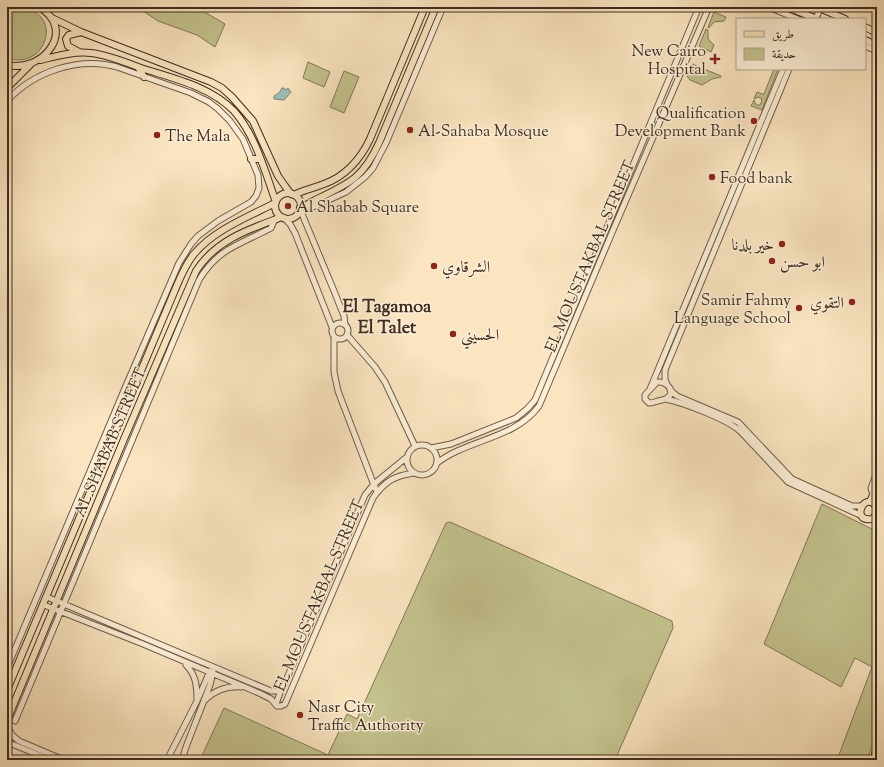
<svg xmlns="http://www.w3.org/2000/svg" width="884" height="767" viewBox="0 0 884 767" font-family="'Sorts Mill Goudy',Amiri,serif">
<style>
.green{fill:#c4c38e;stroke:#817857}
.water{fill:#a0bdb9;stroke:#79837c}
.lines{fill:none;stroke-linecap:round;stroke-linejoin:round}
.minor-casing{stroke:#6d5b48;stroke-width:7}
.major-casing{stroke:#3e2d20;stroke-width:8}
.minor{stroke:#fceed6;stroke-width:5}
.major{stroke:#fae5c0;stroke-width:6}
.poi-dot{fill:#8f2418;stroke:#fceed6;stroke-width:1.5}
.labels{text-anchor:middle;stroke-width:3;stroke-linejoin:round;paint-order:stroke}
.poi-label{font-size:16px;fill:#3e2d20;stroke:#fceed6;text-anchor:start}
.street-label{font-size:16px;fill:#3e2d20;stroke:#fceed6}
.quarter-label{font-size:18px;font-weight:bold;fill:#3e2d20;stroke:#fceed6}
</style>
<rect width="100%" height="100%" fill="#fae5c0"/>
<filter id="stains"><feTurbulence type="fractalNoise" baseFrequency=".005" numOctaves="4"/><feColorMatrix values="0 0 0 0 .2 0 0 0 0 .09 0 0 0 0 .02 0 0 0 .5 -.17"/></filter>
<radialGradient id="worn" r=".72"><stop offset=".6" stop-color="#630" stop-opacity="0"/><stop offset="1" stop-color="#630" stop-opacity=".3"/></radialGradient>
<path class="green" d="M139,7H196L225,24L215,47L197,35L158,21L140,9Z
M24,8C64,16 45,71 7,58V13Z
M714,12L726,17L724,21L714,22L709,28L708,27Z
M706,29L708,30V39L714,45L711,52L699,46Z
M308,62L330,72L324,87L303,78Z
M692,64L721,76V77L712,79L702,85L690,80L687,76Z
M774,69H778L762,110L751,106L754,100L756,105H760L762,101L761,98L758,97L754,99L757,92L762,94H764Z
M344,71L359,77L344,113L330,107Z
M822,504L874,530L877,523V733L867,760H837L872,667L855,658L841,687L764,644Z
M450,522L672,621L673,628L615,760H200L224,708L328,755L347,714L357,719L446,523Z"/>
<path class="water" d="M282,88H284L286,90L288,88L291,92L284,100L274,99V96L279,93Z"/>
<g class="lines">
<g class="minor-casing">
<path id="minor" d="M768,7L798,19
M816,19L820,8
M865,46L877,51
M7,101C33,72 79,56 117,67L191,93L209,102L218,109L230,121L243,139L258,175L259,188L256,196L251,202L218,221L198,236L191,244L179,263L125,388L7,668
M306,206L311,208L346,192L365,177L373,168L386,143L443,7
M300,209L334,291L344,316L345,325
M284,218L290,224L295,233L332,327
M332 331a8 8 0 1 1 16 0a8 8 0 1 1-16 0Z
M347,335L375,367L385,382L415,446
M334,338V372L338,391L372,480L377,492
M657,382C666,381 677,391 667,398C665,400 661,400 658,401C654,402 653,403 649,403L645,399V395Z
M667,384L665,380V370L789,69
M650,389L783,69
M670,390L677,396L738,422L773,459L792,479L852,506H862
M665,399C682,402 729,420 741,432L788,482L862,516
M407 460a15 15 0 1 1 30 0a15 15 0 1 1-30 0Z
M431,448L451,444L516,418L527,409L535,400L699,7
M437,463C468,439 515,439 539,406L611,235L709,7
M877,472L871,488L873,495L877,499
M47,597L271,691H278L284,685L365,495L374,484L407,457
M44,605L143,644L259,693L271,699L277,706H281L285,704L373,498C385,481 394,476 414,473
M186,665C196,675 197,686 197,700
M205,700C215,690 226,686 241,687
M276,704L281,690
M15,721L199,280C218,248 241,244 271,228L275,219
M8,728L13,736L19,741L64,760
M7,742L51,760
M167,760L197,701L210,671
M182,760L186,747L210,685L213,672"/>
</g>
<g class="major-casing">
<path id="major" d="M787,7L817,19
M817,7L845,19
M52,18L81,32L211,82L222,88L232,97L253,121L278,176L285,186L291,194
M865,27L877,33
M865,40L877,45
M79,52L68,46L66,39L69,35L81,32
M40,60C57,56 74,51 91,53C108,55 125,62 141,68C172,78 210,86 234,111C256,136 265,172 276,202
M7,65C44,73 77,29 39,7
M138,67L144,77
M7,88L30,65
M251,159H260
M275 206a13 13 0 1 1 26 0a13 13 0 1 1-26 0Z
M294,195C303,190 314,188 324,184C346,176 360,160 370,139L425,7
M300,208C307,205 313,201 319,198C351,183 364,176 379,143L436,7
M870,502L877,485
M877,507C864,489 850,523 872,519L877,514
M7,690L175,290C180,278 185,265 194,254C214,230 248,217 275,203
M7,720L124,439L196,271C216,240 249,229 282,217
M7,725V732
M873,760L877,748"/>
</g>
<use href="#minor" class="minor"/>
<use href="#major" class="major"/>
</g>
<g class="poi-dot">
<path d="M713 53h4v4h4v4h-4v4h-4v-4h-4v-4h4z"/>
<circle cx="754" cy="121" r="4"/>
<circle cx="410" cy="130" r="4"/>
<circle cx="157" cy="135" r="4"/>
<circle cx="712" cy="177" r="4"/>
<circle cx="288" cy="206" r="4"/>
<circle cx="782" cy="244" r="4"/>
<circle cx="772" cy="261" r="4"/>
<circle cx="434" cy="266" r="4"/>
<circle cx="852" cy="302" r="4"/>
<circle cx="799" cy="308" r="4"/>
<circle cx="453" cy="334" r="4"/>
<circle cx="300" cy="715" r="4"/>
</g>
<g class="labels">
<g class="poi-label">
<text x="706" y="56" text-anchor="end">New Cairo<tspan x="706" dy="18">Hospital</tspan></text>
<text x="746" y="118" text-anchor="end">Qualification<tspan x="746" dy="18">Development Bank</tspan></text>
<text x="418" y="136">Al-Sahaba Mosque</text>
<text x="165" y="141">The Mala</text>
<text x="720" y="183">Food bank</text>
<text x="296" y="212">Al Shabab Square</text>
<text x="774" y="250" text-anchor="end">خير بلدنا</text>
<text x="780" y="267">ابو حسن</text>
<text x="442" y="272">الشرقاوي</text>
<text x="791" y="305" text-anchor="end">Samir Fahmy<tspan x="791" dy="18">Language School</tspan></text>
<text x="844" y="308" text-anchor="end">التقوي</text>
<text x="461" y="340">الحسيني</text>
<text x="308" y="712">Nasr City<tspan x="308" dy="18">Traffic Authority</tspan></text>
</g>
<g class="street-label">
<text transform="translate(589 256) rotate(-67)" y="6">EL MOUSTAKBAL STREET</text>
<text transform="translate(109 442) rotate(-67)" y="6">AL SHABAB STREET</text>
<text transform="translate(318 595) rotate(-67)" y="6">EL MOUSTAKBAL STREET</text>
</g>
<g class="quarter-label">
<text x="387" y="312">El Tagamoa<tspan x="387" dy="21">El Talet</tspan></text>
</g>
</g>
<rect width="884" height="767" fill="none" stroke="#fae5c0" stroke-width="24"/>
<rect x="8" y="8" width="868" height="751" fill="none" stroke="#3e2d20" stroke-width="2"/>
<rect x="12" y="12" width="860" height="743" fill="none" stroke="#3e2d20"/>
<rect x="736" y="18" width="130" height="52" fill="#fceed6" stroke="#b0a18d"/>
<rect x="744" y="31" width="20" height="6" fill="#fae5c0" stroke="#b0a18d"/>
<text x="772" y="38" font-size="12" fill="#3e2d20">طريق</text>
<rect x="744" y="48" width="20" height="12" fill="#c4c38e" stroke="#b0a18d"/>
<text x="772" y="58" font-size="12" fill="#3e2d20">حديقة</text>
<rect width="100%" height="100%" filter="url(#stains)"/>
<rect width="100%" height="100%" fill="url(#worn)"/>
</svg>
